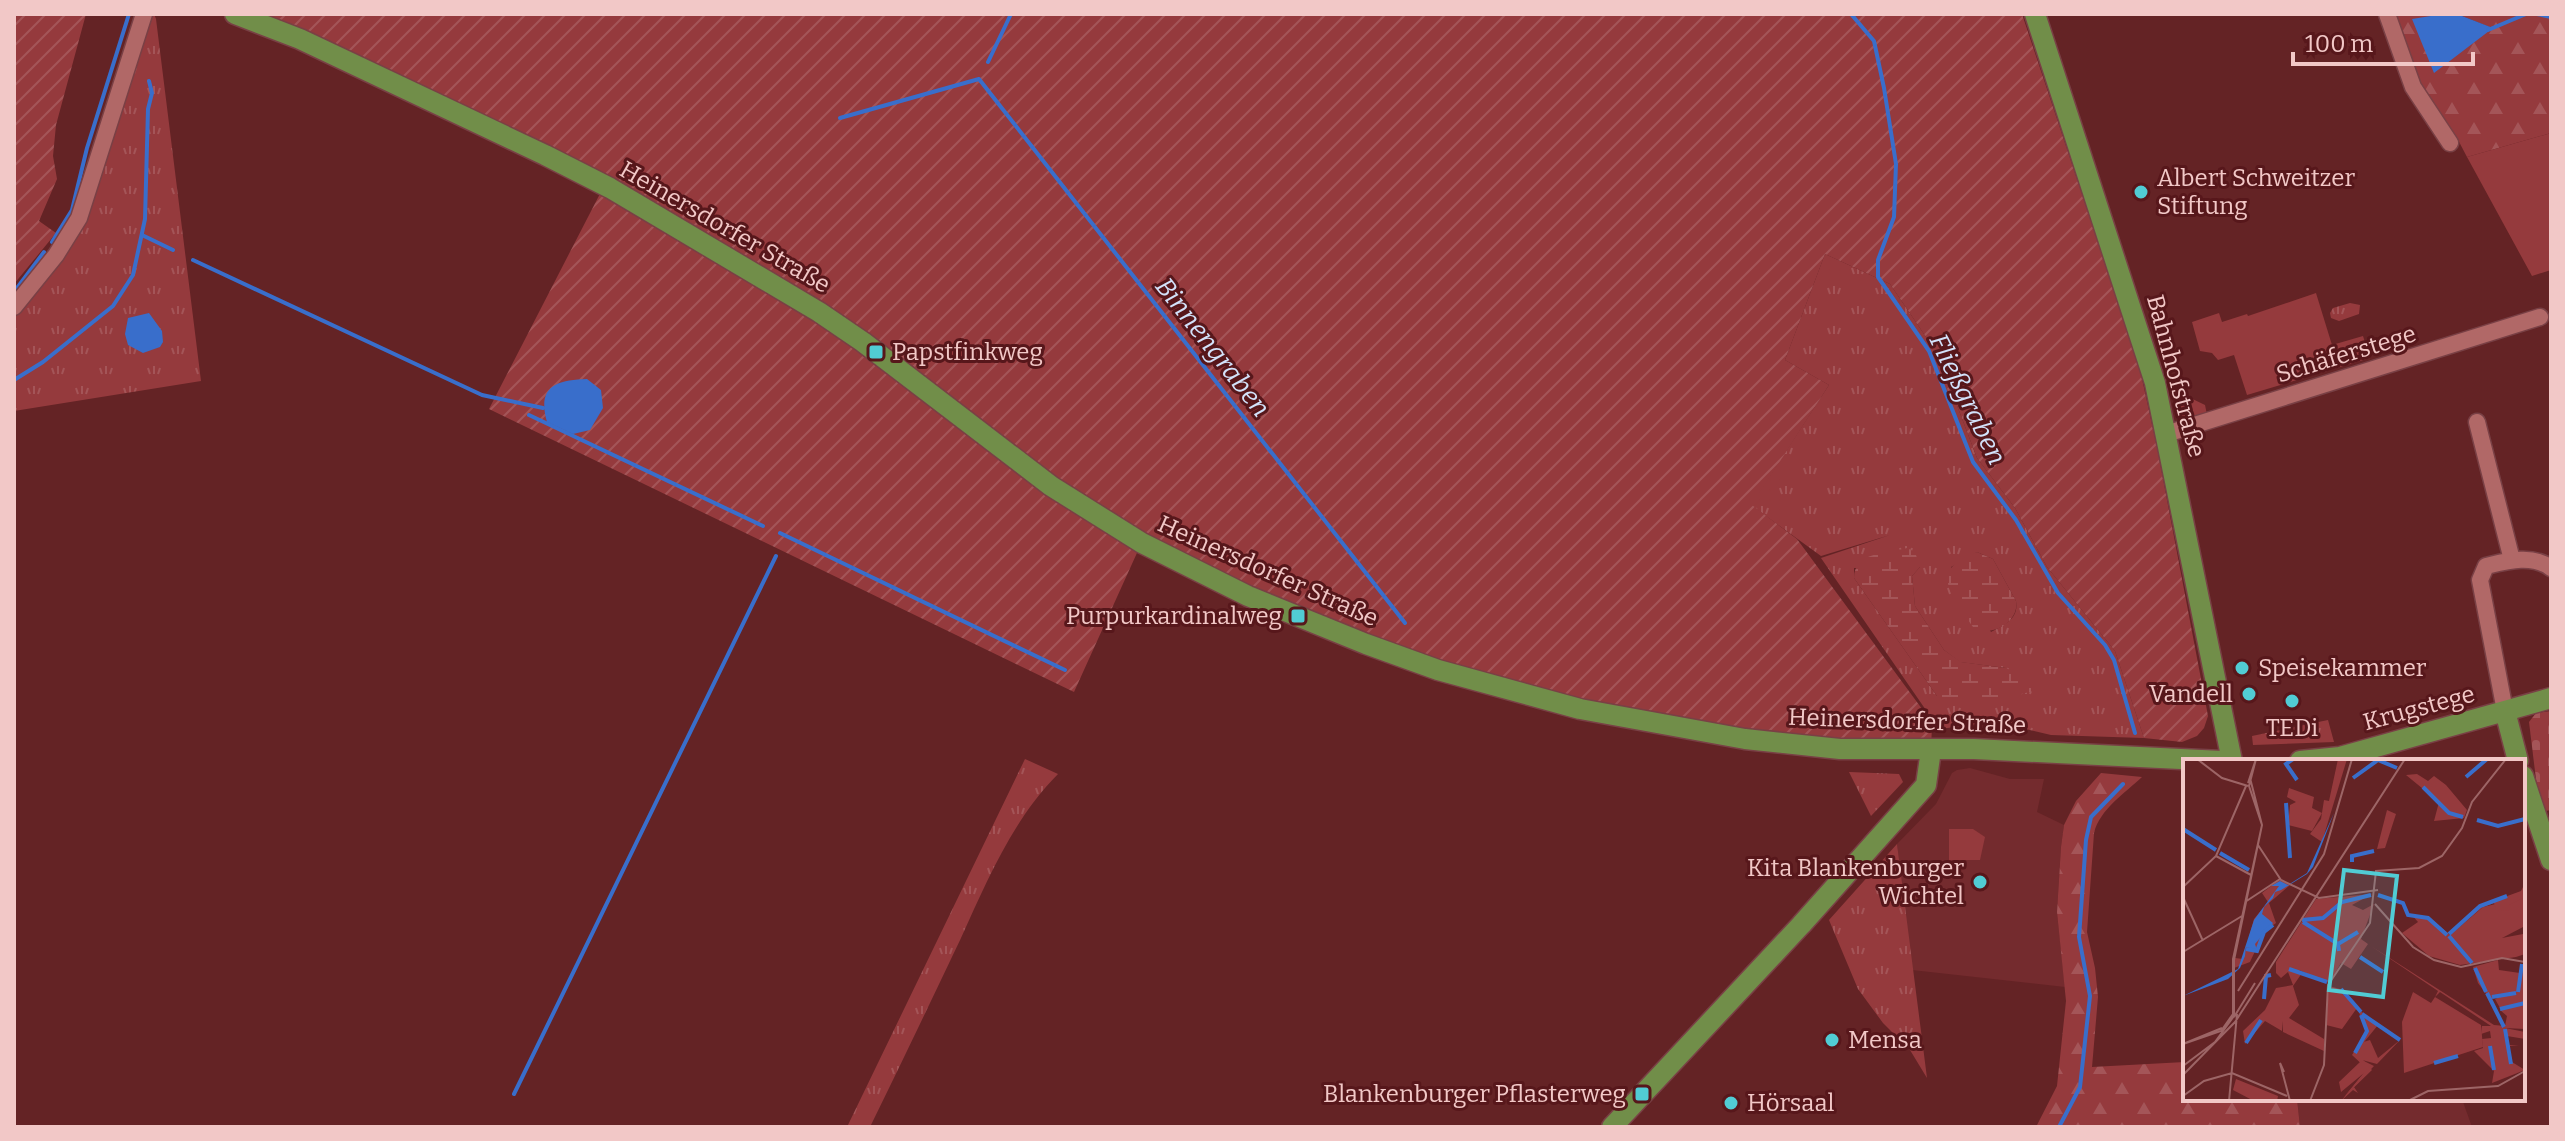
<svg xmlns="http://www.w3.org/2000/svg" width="2565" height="1141" viewBox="0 0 2565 1141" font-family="Bitter,serif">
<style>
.built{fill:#742b2e}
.grass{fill:url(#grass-tufts);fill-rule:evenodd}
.forest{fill:url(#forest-firs)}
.wetland{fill:url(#wetland-marsh)}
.cemetery{fill:url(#cemetery-stones)}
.park{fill:#953a3d}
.garden{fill:url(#garden-furrows)}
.water{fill:#396ecb}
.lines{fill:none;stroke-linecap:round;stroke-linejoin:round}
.stream{stroke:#396ecb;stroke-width:4}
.minor-casing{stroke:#794045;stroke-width:19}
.major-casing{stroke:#794045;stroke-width:23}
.minor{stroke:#b16867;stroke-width:16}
.major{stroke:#718e49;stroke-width:20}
.poi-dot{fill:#51ccd4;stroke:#57171b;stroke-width:3}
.labels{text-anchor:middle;stroke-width:6;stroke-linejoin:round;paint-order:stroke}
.poi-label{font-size:24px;fill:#f2c8c7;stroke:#57171b;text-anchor:start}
.street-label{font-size:24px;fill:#f2c8c7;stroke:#57171b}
.water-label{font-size:26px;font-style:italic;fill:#d3e2fa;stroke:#57171b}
.inset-river{fill:none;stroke:#396ecb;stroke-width:4}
.inset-road{fill:none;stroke:#9d6566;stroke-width:2}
.view{fill:#51ccd4;fill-opacity:0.15;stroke:#51ccd4;stroke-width:4}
.inset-edge{fill:none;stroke:#f2c8c7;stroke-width:4}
</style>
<defs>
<pattern id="grass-tufts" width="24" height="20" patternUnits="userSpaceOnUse" patternTransform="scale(2)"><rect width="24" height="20" fill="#953a3d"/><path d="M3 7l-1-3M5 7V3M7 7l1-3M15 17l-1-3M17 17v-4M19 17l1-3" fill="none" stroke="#a45558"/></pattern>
<pattern id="forest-firs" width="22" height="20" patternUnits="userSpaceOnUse" patternTransform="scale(2)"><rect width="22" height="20" fill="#953a3d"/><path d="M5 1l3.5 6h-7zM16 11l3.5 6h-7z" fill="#a45558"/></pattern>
<pattern id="wetland-marsh" width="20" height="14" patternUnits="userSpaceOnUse" patternTransform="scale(2)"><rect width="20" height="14" fill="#953a3d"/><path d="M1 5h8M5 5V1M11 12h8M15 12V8" fill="none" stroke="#a45558"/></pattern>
<pattern id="cemetery-stones" width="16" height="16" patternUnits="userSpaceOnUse" patternTransform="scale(2)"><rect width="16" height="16" fill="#953a3d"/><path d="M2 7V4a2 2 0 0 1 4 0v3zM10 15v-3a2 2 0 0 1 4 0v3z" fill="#a45558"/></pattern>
<pattern id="garden-furrows" width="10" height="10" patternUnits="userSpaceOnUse" patternTransform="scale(2)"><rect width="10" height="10" fill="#953a3d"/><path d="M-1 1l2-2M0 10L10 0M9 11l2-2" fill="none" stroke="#a45558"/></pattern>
</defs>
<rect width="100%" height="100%" fill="#642325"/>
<path class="built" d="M1970,768L2010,779H2044L2037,812L2064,825L2061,847L2057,912L2065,987L1912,970L1897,844L1936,804L1952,773L1957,770Z
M2297,1099H2462L2472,1127H2300Z"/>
<path class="grass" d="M149,14H154L156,19L201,381L14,411V316L69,248Z
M1825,254L1890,284L1926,337L1942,366L1977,458L2015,508L2047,567L2115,651L2144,738L2051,735L2009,725L1979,724L1939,729L1821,558L1890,535L1821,556L1751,505L1829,385L1785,360ZM1977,552L1993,559L2016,601C2019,619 2005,624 1991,632L1951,567ZM1920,567L1912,576L1915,606L1944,650L1960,662L2006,668L1937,696L1854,578V568Z
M2350,303L2360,305L2359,314L2339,321L2331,318L2330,313L2333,308Z
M2169,384L2180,393L2205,405L2207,415L2180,423Z
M2328,720L2334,742L2253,745L2252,736Z
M1025,759L1058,774C1013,819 987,881 961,938C931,1001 901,1064 870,1127H847Z
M1849,772L1899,774L1903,782L1871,816Z
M1897,844L1927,1078L1910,1050L1883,1023L1858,989L1829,920Z"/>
<path class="forest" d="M2395,14H2443L2412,20L2492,28L2457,14H2551V133L2467,157L2456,136L2450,137L2417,83Z
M2101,773L2142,777C2125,793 2100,809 2094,833L2087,932L2095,968L2098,997L2092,1067L2185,1062V1099H2297L2300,1127H2036L2057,1086L2066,1001L2057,912L2061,847L2064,825L2076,801Z"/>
<path class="wetland" d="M1907,548L1915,552L1920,567L1912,576L1915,606L1944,650L1961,662L2006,668L2033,681L2034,691L2004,698L1949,703L1937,696L1854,578C1854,552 1887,553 1907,548Z
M1977,552L1993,559L2016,601C2020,622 1990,639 1973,627C1953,596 1926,570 1977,552Z"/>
<path class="cemetery" d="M2551,711V810L2540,812L2529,722L2536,713Z"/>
<path class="park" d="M2551,133V270L2532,276L2467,157Z
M2316,293L2332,345L2363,336L2370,358L2247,395L2234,355L2218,360L2212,353L2200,351L2192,322L2219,313L2222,322L2247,314L2248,316Z
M1949,829H1973L1985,837L1980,860H1949Z"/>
<path class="garden" d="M14,14H86L56,125L53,156L57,179L39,221L56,233L14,284Z
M235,14H2022L2139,365L2157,447L2208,716L2204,728L2197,736L2182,742L2144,738L2115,651L2047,567L2015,508L1977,458L1942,366L1926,337L1890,284L1825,254L1785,360L1829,385L1752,505L1797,539L1925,713L1932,725L1931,750L1840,749L1509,691L1141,544L1074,692L489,409L604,186Z"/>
<path class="water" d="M2443,14H2457L2493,28L2434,73L2412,19Z
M149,313L162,331L163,342L160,347L143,353L128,345L125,334L128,318Z
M587,379L601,390L603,408L590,430L573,434L547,422C537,387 555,380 587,379Z"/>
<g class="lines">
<path class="stream" d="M1851,14L1874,41L1884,88L1896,164L1894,217L1878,260V277L1929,351L1973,462L2016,520L2058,593L2105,645L2114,660L2135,733
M2537,14L2551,17
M2488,30L2526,14
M988,62L1011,14
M840,118L979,79L1405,623
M142,235L173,250
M52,242L72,210L87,148L129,14
M193,260L482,395L543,408
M14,292L44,252
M14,380L43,362L113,306L133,275L145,219L148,109L152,93L149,81
M529,415L763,526
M780,533L1065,670
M514,1094L776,556
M2059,1127L2080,1087L2090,996L2079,937L2086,840L2091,817L2123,784"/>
<g class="minor-casing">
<path id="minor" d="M2387,14L2413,87L2450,143
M14,307L56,255L79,218L144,14
M2477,422L2512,560
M2166,434L2540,317
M2505,711L2480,580L2486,566C2507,561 2532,554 2551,568"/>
</g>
<g class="major-casing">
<path id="major" d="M235,14L300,39L545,155L610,188L819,312L863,342L1051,486L1142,543L1248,596L1366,644L1438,670L1580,709L1745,739L1840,749H1974L2222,761
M2035,14L2155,383L2232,761
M2505,711L2518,761
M2300,761L2340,757L2551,698
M2523,776L2551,860
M1612,1127L1801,925L1926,785L1931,750"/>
</g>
<use href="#minor" class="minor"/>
<use href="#major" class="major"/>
</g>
<g class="poi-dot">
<circle cx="2141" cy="192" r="8"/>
<rect x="868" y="344" width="16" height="16" rx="4"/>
<rect x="1290" y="608" width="16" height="16" rx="4"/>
<circle cx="2242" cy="668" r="8"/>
<circle cx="2249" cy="694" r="8"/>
<circle cx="2292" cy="701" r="8"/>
<circle cx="1980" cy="882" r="8"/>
<circle cx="1832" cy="1040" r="8"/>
<rect x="1634" y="1086" width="16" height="16" rx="4"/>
<circle cx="1731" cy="1103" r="8"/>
</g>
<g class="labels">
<g class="poi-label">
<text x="2157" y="186">Albert Schweitzer<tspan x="2157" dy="28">Stiftung</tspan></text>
<text x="892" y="360">Papstfinkweg</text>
<text x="1282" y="624" text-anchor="end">Purpurkardinalweg</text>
<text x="2258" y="676">Speisekammer</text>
<text x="2233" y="702" text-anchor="end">Vandell</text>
<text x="2292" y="736" text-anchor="middle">TEDi</text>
<text x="1964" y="876" text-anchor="end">Kita Blankenburger<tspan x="1964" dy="28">Wichtel</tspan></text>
<text x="1848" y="1048">Mensa</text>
<text x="1626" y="1102" text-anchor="end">Blankenburger Pflasterweg</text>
<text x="1747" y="1111">Hörsaal</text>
</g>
<g class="street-label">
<text transform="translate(725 227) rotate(30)" y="8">Heinersdorfer Straße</text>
<text transform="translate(2346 354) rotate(-17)" y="8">Schäferstege</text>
<text transform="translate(2176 376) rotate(75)" y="8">Bahnhofstraße</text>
<text transform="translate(1268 571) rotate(24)" y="8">Heinersdorfer Straße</text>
<text transform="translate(2419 708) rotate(-15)" y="8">Krugstege</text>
<text transform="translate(1907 721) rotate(2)" y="8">Heinersdorfer Straße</text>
</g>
<g class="water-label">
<text transform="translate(1213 347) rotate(52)" y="9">Binnengraben</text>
<text transform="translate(1968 399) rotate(64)" y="9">Fließgraben</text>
</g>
</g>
<g transform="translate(2183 759)">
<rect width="342" height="342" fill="#642325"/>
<path d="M234,15L245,22L251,17L263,26L284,51L281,59L251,62L256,43L223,16ZM106,29L131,38L129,49L139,54L129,72L105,66L107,46L113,43L104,38ZM204,51L213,55L202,89L194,90ZM342,138V167L319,179L340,175L342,195L333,198L277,206L246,197L219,174L235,163L228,155L246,158L267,176L300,148ZM188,187L311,266L322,267L324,257L317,251L342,245V270L322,269L342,273V280L324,277L326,286L336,287H326L329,303L342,311L309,324L311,312L291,292L300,289L299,280L308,279L307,272L298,275L299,267H308L257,233L252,238L255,232ZM315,201L316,211L337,214L342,204V244L317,249L312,240L328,234L307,240L295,224L290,208ZM187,281L195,299L217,281L194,305L179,301L191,307L171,328L175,334L170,331L158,342L181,314L158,333L156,323L177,303L172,297L176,289L171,294L177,284Z" fill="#953a3d"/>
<path d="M96,121L107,126L86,144L93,164L81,173L67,203L51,209L52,199L60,200L71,160L85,143L79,134ZM342,124V138L326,146V152L313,151L311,144L300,148L266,176L297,147L338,132Z" fill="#953a3d"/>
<path d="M174,249L195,266L173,293L189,311L161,338L184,310L169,296L184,272Z" fill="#953a3d"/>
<path d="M155,0H164L139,83L127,75L138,60L141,41L146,42ZM189,135L169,146L180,151L191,145L178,180L185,185L168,210L158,204L146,224L116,211L119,214L110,227L116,246L106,259L141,280V292L100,273V262L99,272L82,262L62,285L60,272L82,251L93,229L110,226L105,213L98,219L93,214V203L133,140ZM146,227L157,230L174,249L159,270L143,266ZM230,233L248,244L252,238L298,266L300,288L221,314L219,263ZM53,320L95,337L94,342H71L50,331Z" fill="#953a3d"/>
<path d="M151,54L130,108L124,115L98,131L92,133L90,139L81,148L79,155L90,164L72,185L74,191L63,188L62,197L57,209L45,220L0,237L55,210L71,161L96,127H88L97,122L105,126L124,114Z" fill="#396ecb"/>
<path class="inset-river" d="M110,0L103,5L114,21M283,18L304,0M170,19L195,1L214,9M240,28L266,54L280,58M103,44L107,99M294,61L315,67L342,60M0,70L33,91M37,94L66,111M169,103V97L191,92M195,136L220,144L225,156L245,159L264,176M119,161L140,159L159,143L188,136M120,163L155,185M266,175L297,147L324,137M266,177L289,204M63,190L74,192L81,173L90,166M156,192L155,185L175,173M177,198L200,213M292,209L303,233M106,210L144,223M158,230L178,253M335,233L339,205M304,234L321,268M309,238L333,234M81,240L83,217L88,216M317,250L342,244M179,255L217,281M322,270L328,305M63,284L78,261M307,287L311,311M172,294L184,272L178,256M251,304L275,297"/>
<path class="inset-road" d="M14,0L39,19L65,27M65,24L73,0M75,86L98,121L136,139L195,131M33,97L68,116M0,128L33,97L63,27M0,138L20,182M62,143L97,120M192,145L230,188L251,201L278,208L319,199L342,203M0,193L59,157M55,232L141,95L169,0M51,258L72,224M0,285L39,269M0,285L38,272L50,255V200L79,66L66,27L73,0M0,307L32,283L51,257V201L79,66L67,19M101,313L97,304L107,342M0,316L52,263L222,0M0,337L21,322L49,314L104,337M46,342L54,255M127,342L141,306L145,226L187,164L193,112L236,109L259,97L279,69L289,43L323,0M225,342L245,332L315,327L342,312"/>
<path class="view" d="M161,111L214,117L200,238L146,231Z"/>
<rect width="342" height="342" class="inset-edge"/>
</g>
<rect width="2565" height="1141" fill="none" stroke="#f2c8c7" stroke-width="32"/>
<path d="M2293 52v12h180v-12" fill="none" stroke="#f2c8c7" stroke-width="4"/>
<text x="2305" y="52" font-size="24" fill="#f2c8c7" stroke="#57171b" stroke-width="6" paint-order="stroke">100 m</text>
</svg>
